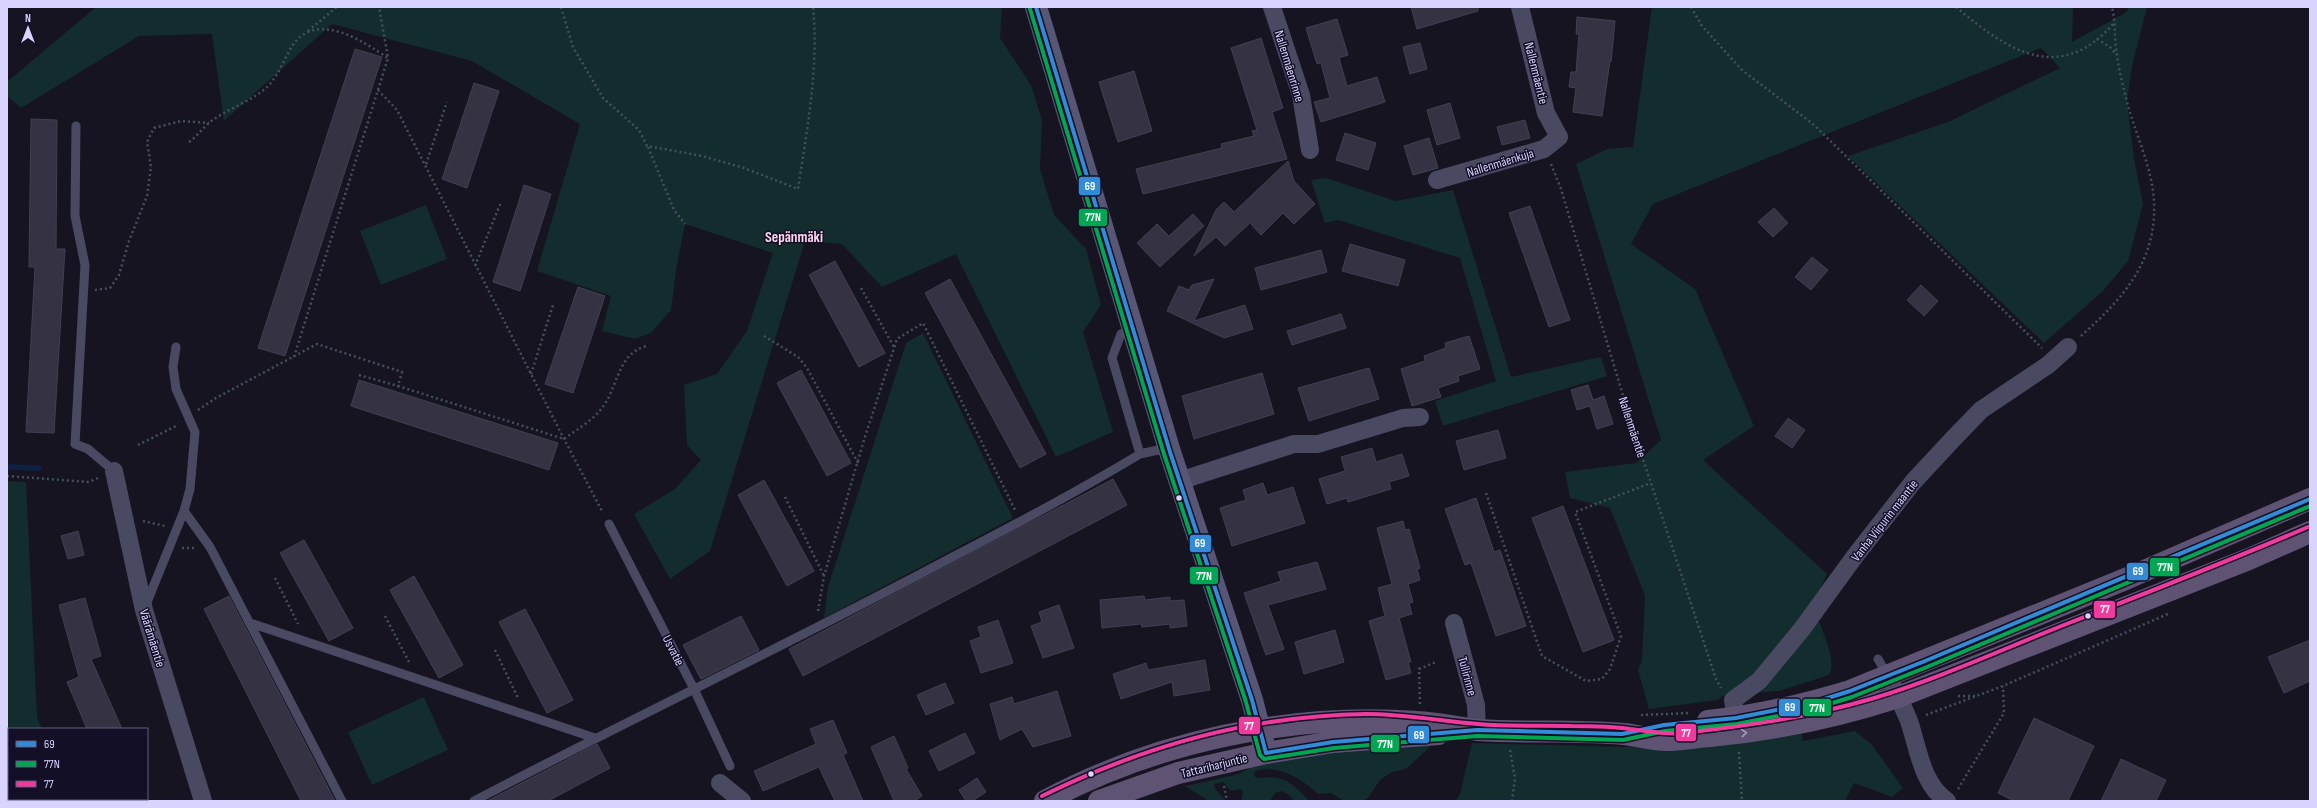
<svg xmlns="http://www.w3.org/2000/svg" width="2317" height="808" viewBox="0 0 2317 808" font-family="'Sofia Sans Condensed',sans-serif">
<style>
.green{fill:#132c2d}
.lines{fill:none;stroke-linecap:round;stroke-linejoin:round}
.stream{stroke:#0d2144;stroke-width:5.5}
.building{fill:#343243;stroke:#433f54}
.path{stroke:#44505f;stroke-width:2.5;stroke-dasharray:2 3;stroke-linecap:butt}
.lane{stroke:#4a4962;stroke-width:9}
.street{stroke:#4a4962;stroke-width:18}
.secondary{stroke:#575674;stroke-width:22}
.primary{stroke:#5e5373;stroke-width:22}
.bus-1-casing{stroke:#130f26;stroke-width:7}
.bus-2-casing{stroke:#130f26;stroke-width:7}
.bus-3-casing{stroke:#130f26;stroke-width:7}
.bus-1{stroke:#338bd7;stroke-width:4}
.bus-2{stroke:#00a651;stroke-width:4}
.bus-3{stroke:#f13a9d;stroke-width:4}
.oneway{stroke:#a29ac0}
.bus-dot{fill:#d9d4ff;stroke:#130f26;stroke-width:1.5}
.labels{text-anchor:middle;stroke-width:3;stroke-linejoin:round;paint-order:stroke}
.street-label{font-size:13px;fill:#d9d4ff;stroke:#130f26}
.quarter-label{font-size:15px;font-weight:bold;fill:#ffd6f0;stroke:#130f26}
.line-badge{stroke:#130f26;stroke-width:1.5}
.badge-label{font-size:11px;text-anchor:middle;font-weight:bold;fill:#fff}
</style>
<rect width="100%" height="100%" fill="#161421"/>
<path class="green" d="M96,7H1002L1000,38L1031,85L1042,120L1040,169L1054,215L1086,249L1101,305L1083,332L1113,432L1056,457L956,254L882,287L842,244L805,241L710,551L670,579L634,514L675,489L701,460L687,445L684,385L717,374L747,331L773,253L685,224L677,264L671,310L651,333L635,339L602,331L611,296L537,271L580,124L472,61L332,24L224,121L212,34L139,36L21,108L7,96V82Z
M1652,7H2073L2072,42L2125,13L2130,7H2147L2132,66L2127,101L2134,159L2143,204L2128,261L2103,291L2044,343L1848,156L1948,122L2060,68L2041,48L1653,204L1631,244L1695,289L1754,426L1703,460L1827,574L1813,605L1760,672L1717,700L1649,709L1638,670L1642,660L1645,596L1610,508L1570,498L1565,472L1636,463L1661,440L1576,164L1607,149L1633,147Z
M1326,178L1396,201L1453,190L1511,377L1601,357L1607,376L1443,426L1435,401L1496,381L1460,258L1338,220L1325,223L1311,180Z
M426,205L447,259L381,285L360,231Z
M923,333L1013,518L824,618L828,587L906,343Z
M7,481L26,482L37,717L42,729H9V799H68V801H7Z
M1815,621L1820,623C1824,637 1837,660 1829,675L1779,691L1755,693Z
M424,697L448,750L372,785L348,732Z
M1800,728L1803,741L1855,731L1872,745L1903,788L1892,797L1854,783L1845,801H1455L1460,794L1472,743L1628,747Z
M1434,743L1406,769L1392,772L1380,780L1368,798L1363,801H1344L1331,793L1318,794C1302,779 1278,764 1255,771L1254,774L1255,777C1261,779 1265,777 1271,777C1288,778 1299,789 1309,801H1294L1288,794L1281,791L1275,793L1270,801H1241L1243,793L1241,789L1231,791L1223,782L1214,784L1215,789L1226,801H1209L1185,786L1239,774L1265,759Z"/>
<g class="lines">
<path class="stream" d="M7,467L39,468"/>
</g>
<path class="building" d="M1411,7H1478V11L1417,29Z
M1577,17L1615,21L1611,62L1610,61L1602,116L1573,112L1576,88L1569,87L1571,72H1576L1579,34H1576Z
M1337,19L1348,55L1339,58L1347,86L1377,77L1385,102L1321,122L1314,102L1330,98L1321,63L1317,64L1306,28Z
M1261,38L1283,108L1272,112L1287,159L1143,194L1136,169L1222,148L1221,144L1254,136L1252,131L1257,130L1231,48Z
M1420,43L1427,69L1410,74L1403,47Z
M355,49L382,57L285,356L258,348Z
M1134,71L1152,131L1118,142L1099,82Z
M474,83L499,91L467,188L442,179Z
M1450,103L1460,138L1437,145L1427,110Z
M31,119L57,120L56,249H65L54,433L26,432L35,267H29Z
M1525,120L1530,138L1502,145L1497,127Z
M1345,133L1376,143L1368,170L1336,160Z
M1429,138L1438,168L1413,175L1404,146Z
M1288,161L1294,181L1315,204L1294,224L1283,213L1261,235L1250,223L1225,246L1216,237L1194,256L1216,210L1224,202L1234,212Z
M524,185L551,194L520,291L493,282Z
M1530,206L1570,320L1549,327L1509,213Z
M1774,208L1788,223L1773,237L1758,222Z
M1193,214L1204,226L1160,267L1137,243L1157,224L1169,236Z
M1350,244L1405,260L1398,286L1342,271Z
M1321,250L1327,272L1261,290L1255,268Z
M1812,257L1828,270L1811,290L1795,277Z
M835,261L885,353L859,367L809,275Z
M950,279L1046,454L1020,468L925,293Z
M1214,279L1194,321L1245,305L1253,329L1224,338L1167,311L1179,286L1189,290L1192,285Z
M1921,285L1938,301L1924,316L1907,300Z
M578,287L605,296L573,393L545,384Z
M1341,314L1346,328L1292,345L1287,331Z
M1469,336L1480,369L1458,376L1459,381L1438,388L1441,397L1412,406L1401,369L1425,361L1424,356L1446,348L1445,343Z
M1369,368L1379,399L1309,421L1298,388Z
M801,370L851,463L827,476L777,383Z
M1262,373L1274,414L1194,439L1182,396Z
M359,380L558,443L549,470L351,406Z
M1588,385L1593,400L1604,396L1613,424L1597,429L1590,406L1577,410L1571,390Z
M1788,418L1805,430L1792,448L1775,436Z
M1498,430L1506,458L1464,470L1456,441Z
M1372,448L1376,462L1402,454L1409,476L1389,482L1391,489L1348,502L1347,498L1327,504L1319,479L1345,471L1341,457Z
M1113,479L1127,505L803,676L789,649Z
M764,480L814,571L787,586L738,495Z
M1263,483L1267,495L1293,487L1305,523L1232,546L1220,508L1246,500L1243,490Z
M1476,498L1494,552L1500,550L1526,626L1496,636L1471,563L1465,565L1445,509Z
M1563,506L1614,640L1583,652L1532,518Z
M1403,521L1405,530L1409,529L1420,568L1417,569L1420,580L1408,584L1413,602L1409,603L1412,614L1399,618L1411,662H1408L1411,673L1386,680L1369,621L1385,616L1378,588L1392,584L1377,528Z
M78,531L84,555L68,559L61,536Z
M304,540L353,628L329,641L280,553Z
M1317,562L1326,589L1268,605L1284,649L1266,655L1244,593L1281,581L1278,572Z
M414,576L463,665L439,678L390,590Z
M229,596L319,770L335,801H301L204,609Z
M1144,596L1145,600L1170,597V601L1184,600L1187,626L1170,628V624L1142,627L1141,624L1102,628L1100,600Z
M85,598L101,656L91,659L122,729H87L67,682L79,677L59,605Z
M1059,605L1074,648L1043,658L1031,626L1042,622L1039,612Z
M525,609L573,700L547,713L499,622Z
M741,616L759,650L701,679L683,645Z
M998,620L1013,663L981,673L970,641L981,637L978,627Z
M1335,630L1344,662L1304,674L1295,642Z
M2310,640V681L2284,693L2268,657Z
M1205,660L1210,690L1174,696L1172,682L1121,699L1113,674L1146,663L1148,670Z
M945,683L954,703L926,715L917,695Z
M1057,691L1071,736L1033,747L1022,729L1000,740L990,704L1012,697L1014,704Z
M2034,718L2094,746L2068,801H2014L1998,793Z
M833,720L847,753L843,755L863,801H835L819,767L763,791L754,771L816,744L810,729Z
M965,733L975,753L939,771L929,751Z
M894,736L908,768L906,769L922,796L914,801H894L871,747Z
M597,744L610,768L548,801H487Z
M2121,759L2166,780L2156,801H2101Z
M977,778L986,792L972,801H966L959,790Z"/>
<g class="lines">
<path class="path" d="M561,7L573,47L603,98L639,130L647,146L702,156L744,168L798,189C807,129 819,68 813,7
M1691,7L1702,26L1742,70L1813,124L2042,348
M1956,7C2008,51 2060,86 2115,22
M308,31L337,7
M2097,39L2110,47L2116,54
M378,90L397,110L564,439L603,513
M189,142C197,136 202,129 209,123C226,109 253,101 268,86C280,74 285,55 295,42C320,12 364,42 388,58L379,7
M648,147L674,210L685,224
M426,164L447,102
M1551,164L1561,189L1634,432L1716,679L1721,688
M475,266L501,202
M861,288L894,347
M95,290L110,288L119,275L129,241L147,196L151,167L147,142L154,128L181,121L209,123
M764,336L798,357L807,368L858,463
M2081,336C2126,296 2161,256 2153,191C2149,162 2136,134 2128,106C2124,89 2119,72 2117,55C2114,39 2116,23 2112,7
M294,357L388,58
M531,374L553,305
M359,375L398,386
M198,410L216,398L317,344L402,372L398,386L564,439C576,430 592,421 602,408C618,388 617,353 647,346
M138,445L178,425
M7,476L89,482L98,478
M1486,493L1542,656L1586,681L1602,679L1610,669L1621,636L1575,512L1651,483
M785,497L824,576
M143,521L165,526
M182,548H195
M275,578L298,624
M818,611L824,576L864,440L897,339L923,323L1015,510
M385,616L409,662
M495,650L518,698
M1958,696H1975
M1420,704L1419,669L1436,662
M1641,715L1690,713
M1926,715L2003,686L2170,613
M1510,750L1515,778L1512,801
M1739,752L1742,801
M1224,786L1227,801
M1958,789L2004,713L2003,686"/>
<path class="lane" d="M76,126L75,216L85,265L75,444L88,449L114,471
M1133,329L1121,334L1112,358L1140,454
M184,511L210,547L342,801
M609,524L694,689L730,766
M145,607L184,511L190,489L195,432L176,389L173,367L176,347
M250,623L595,738
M1878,659L1888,676
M474,801C630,719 789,644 945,561C1011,527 1077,492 1140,454L1158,450L1169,452"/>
<path class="street" d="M1272,7L1301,95L1310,150
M1437,180L1544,149L1559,137L1546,113L1520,7
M114,471L144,610L203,801
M1179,481L1294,444H1318L1403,418L1420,417
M1454,623L1476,705L1477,730
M1888,676C1895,691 1903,706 1909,721C1918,747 1922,785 1947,801
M1736,718L1733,700L1759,681L1802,629L1855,556L1913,482L1953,439L1981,410L2048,365L2068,347
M720,783L742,801"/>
<path class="secondary" d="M1036,7L1170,452L1252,700L1266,753"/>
<path class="primary" d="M1708,721C1756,716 1804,705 1850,691L2128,578L2310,499
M1045,801C1157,741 1290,713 1417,722C1438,723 1458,728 1478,730C1526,733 1575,730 1623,734C1637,735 1652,740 1666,740C1681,740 1696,737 1710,736C1774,730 1837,717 1898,697L2249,559L2310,532
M1099,801L1178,773L1266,753L1333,742L1438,734"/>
<g class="bus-1-casing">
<path id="bus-1" d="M1036,7L1170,452L1252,700L1266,753L1333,742L1477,730L1622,734L1664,725L1736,718L1812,703L1850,691L1925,661L2310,499"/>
</g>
<g class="bus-2-casing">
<path id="bus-2" d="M1030,9L1164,454L1246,702L1260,755L1264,759L1334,748L1477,736L1623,740L1665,731L1737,724L1813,709L1852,697L1927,667L2310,506"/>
</g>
<g class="bus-3-casing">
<path id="bus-3" d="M1042,796C1146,745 1250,716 1366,714C1404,714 1441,721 1478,724C1509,727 1540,725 1571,726C1591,726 1611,726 1630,729C1648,731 1664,735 1683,733C1747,726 1809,717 1871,699C1938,679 2003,649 2069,623C2149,592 2229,561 2308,527"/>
</g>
<use href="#bus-1" class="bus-1"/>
<use href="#bus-2" class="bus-2"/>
<use href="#bus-3" class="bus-3"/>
</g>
<defs><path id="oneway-chevron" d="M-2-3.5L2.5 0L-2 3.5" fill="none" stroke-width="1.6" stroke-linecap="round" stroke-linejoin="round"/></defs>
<use class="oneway" href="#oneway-chevron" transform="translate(1744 733) rotate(-5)"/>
<g class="bus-dot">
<circle cx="1179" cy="498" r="3.5"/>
<circle cx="2088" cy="616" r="3.5"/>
<circle cx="1091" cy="774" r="3.5"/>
</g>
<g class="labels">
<g class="street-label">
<text transform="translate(1290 66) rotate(73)" y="5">Nallenmäenrinne</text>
<text transform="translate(1537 73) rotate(76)" y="5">Nallenmäentie</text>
<text transform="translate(1500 162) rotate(-17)" y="5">Nallenmäenkuja</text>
<text transform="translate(1633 427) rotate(72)" y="5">Nallenmäentie</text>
<text transform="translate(1884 520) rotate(-52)" y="5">Vanha Viipurin maantie</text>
<text transform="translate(153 638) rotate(73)" y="5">Väärämäentie</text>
<text transform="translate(674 650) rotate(63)" y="5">Usvatie</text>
<text transform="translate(1468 676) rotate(75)" y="5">Tullirinne</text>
<text transform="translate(1214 765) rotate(-14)" y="5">Tattariharjuntie</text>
</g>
<g class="quarter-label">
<text x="794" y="242">Sepänmäki</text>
</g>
</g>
<g class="line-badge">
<rect x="1078" y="176" width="23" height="20" rx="4" fill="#338bd7"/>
<rect x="1078" y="208" width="30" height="19" rx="4" fill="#00a651"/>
<rect x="1189" y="534" width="23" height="19" rx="4" fill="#338bd7"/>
<rect x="2149" y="557" width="31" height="20" rx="4" fill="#00a651"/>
<rect x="2126" y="562" width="23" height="19" rx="4" fill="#338bd7"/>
<rect x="1189" y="566" width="30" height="19" rx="4" fill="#00a651"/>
<rect x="2093" y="600" width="23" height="19" rx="4" fill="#f13a9d"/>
<rect x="1778" y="698" width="23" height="19" rx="4" fill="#338bd7"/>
<rect x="1802" y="698" width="30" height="19" rx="4" fill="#00a651"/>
<rect x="1238" y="716" width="23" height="19" rx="4" fill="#f13a9d"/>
<rect x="1675" y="723" width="22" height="19" rx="4" fill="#f13a9d"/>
<rect x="1407" y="725" width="23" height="19" rx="4" fill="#338bd7"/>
<rect x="1370" y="734" width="30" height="19" rx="4" fill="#00a651"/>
</g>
<g class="badge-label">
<text x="1090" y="190">69</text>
<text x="1093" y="221">77N</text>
<text x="1200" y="547">69</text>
<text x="2165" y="571">77N</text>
<text x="2138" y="575">69</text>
<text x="1204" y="580">77N</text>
<text x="2105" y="613">77</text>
<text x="1790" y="711">69</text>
<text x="1817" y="712">77N</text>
<text x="1249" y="730">77</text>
<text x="1686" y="737">77</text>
<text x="1419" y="739">69</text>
<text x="1385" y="748">77N</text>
</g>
<rect width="2317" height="808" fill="none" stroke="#d9d4ff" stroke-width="16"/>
<rect x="8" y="728" width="140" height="72" fill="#130f26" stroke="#625e7d"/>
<rect x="16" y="741" width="20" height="6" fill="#338bd7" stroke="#625e7d"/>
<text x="44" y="748" font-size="12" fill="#d9d4ff">69</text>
<rect x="16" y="761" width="20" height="6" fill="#00a651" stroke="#625e7d"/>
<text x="44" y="768" font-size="12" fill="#d9d4ff">77N</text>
<rect x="16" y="781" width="20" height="6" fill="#f13a9d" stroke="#625e7d"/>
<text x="44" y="788" font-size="12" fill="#d9d4ff">77</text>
<g transform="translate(28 28)" stroke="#130f26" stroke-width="3" paint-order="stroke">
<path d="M0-3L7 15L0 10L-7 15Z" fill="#d9d4ff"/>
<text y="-6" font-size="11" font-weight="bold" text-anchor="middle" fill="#d9d4ff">N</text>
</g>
</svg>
